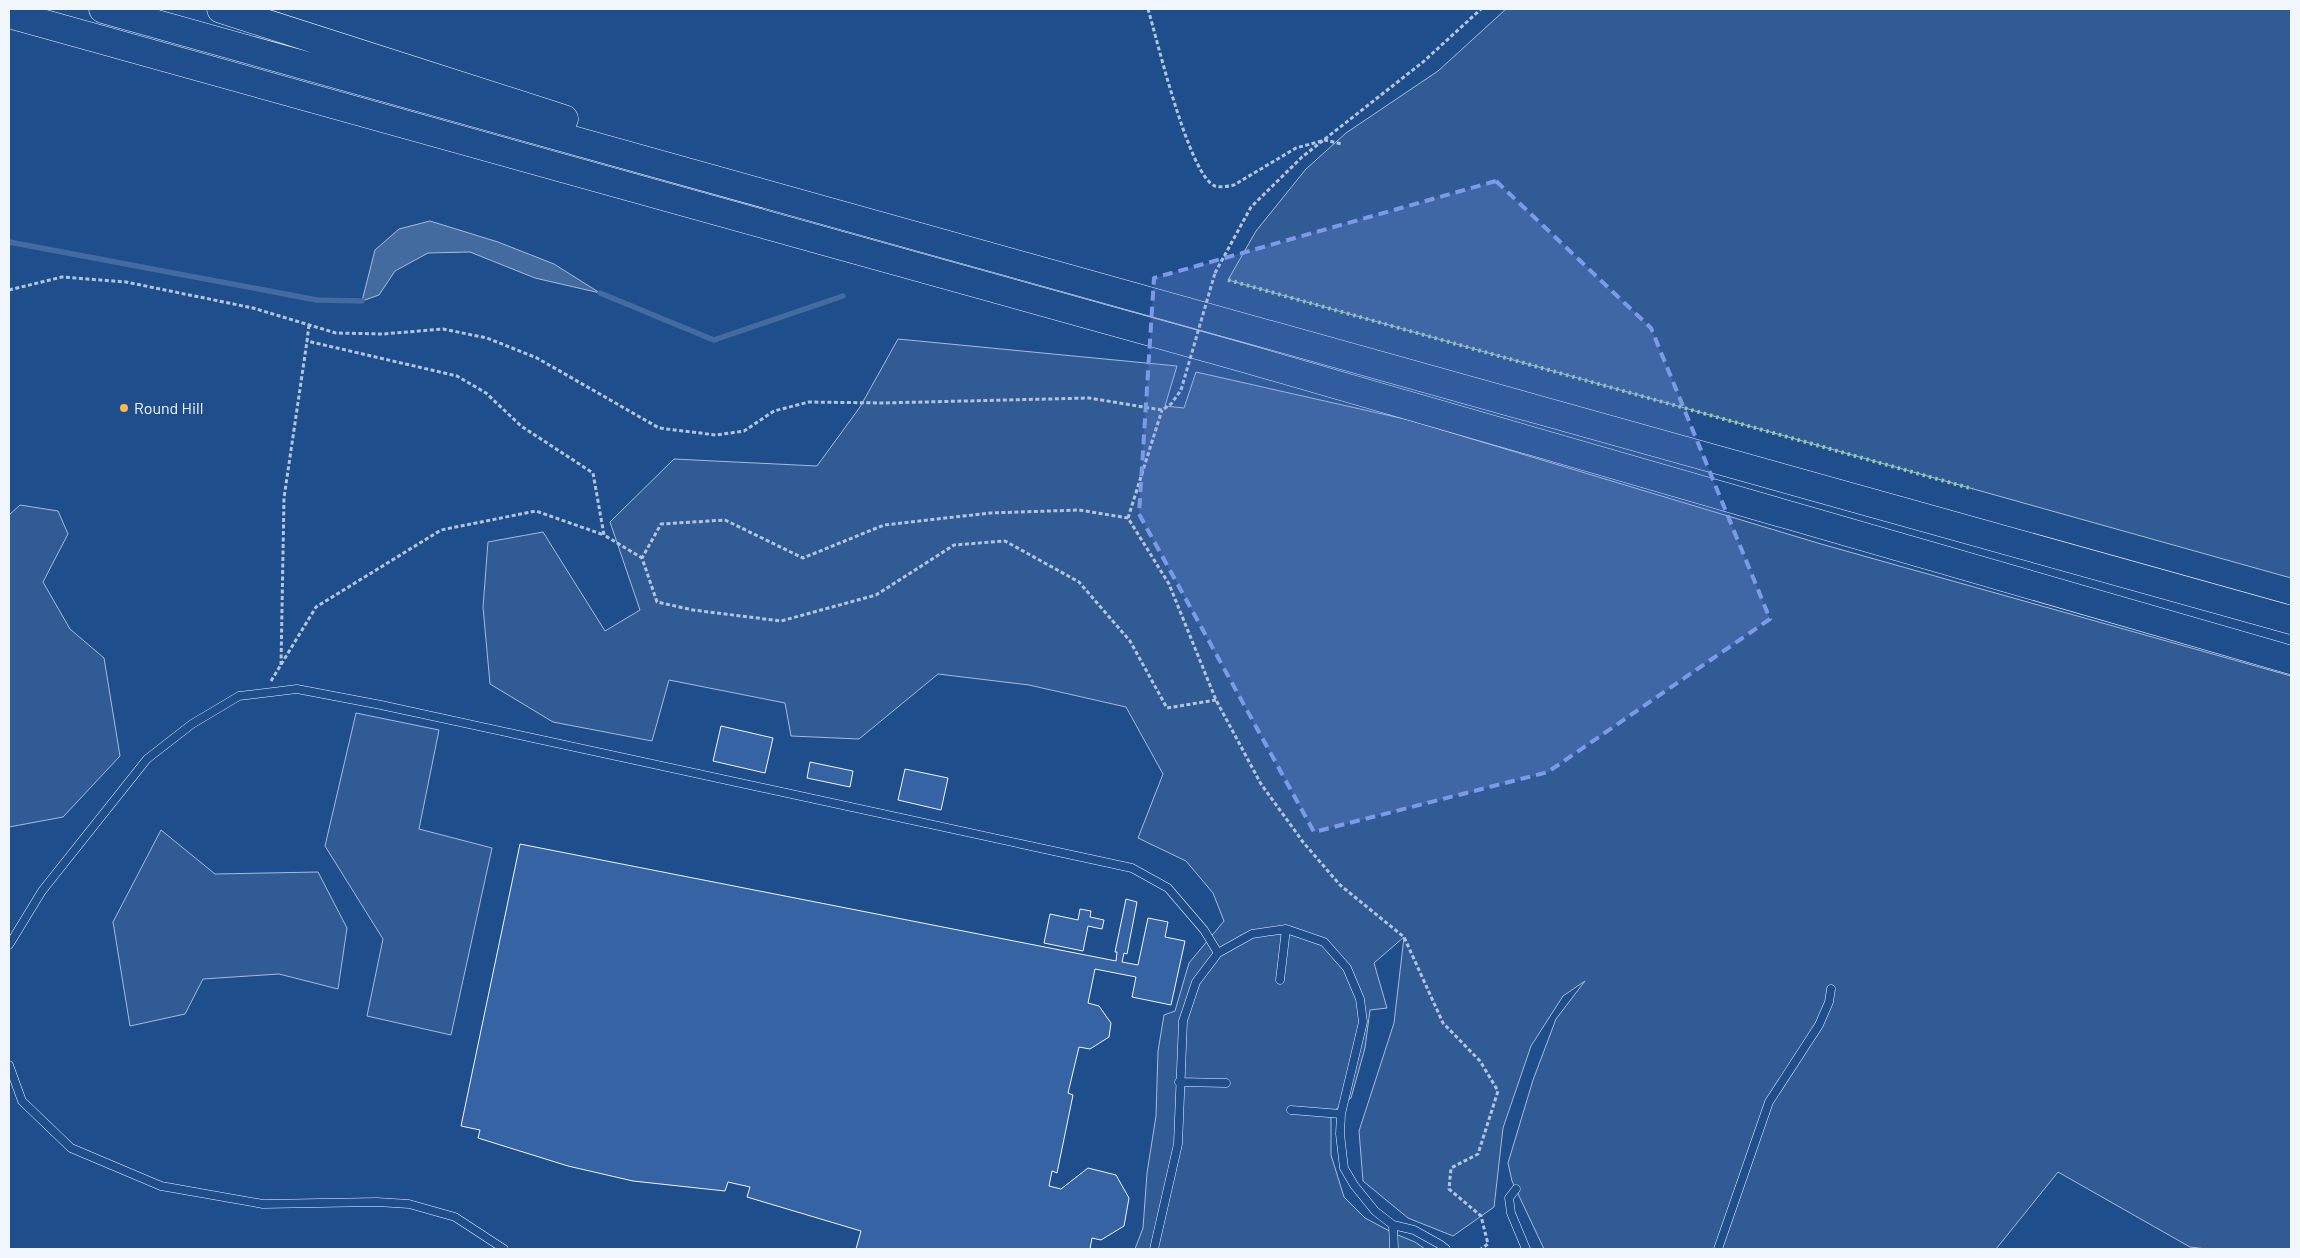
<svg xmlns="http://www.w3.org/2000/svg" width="2300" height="1258" viewBox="0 0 2300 1258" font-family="Barlow,sans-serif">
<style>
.built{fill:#305b95;stroke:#a8bbd7}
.water{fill:#446ba0;stroke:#a8bbd7}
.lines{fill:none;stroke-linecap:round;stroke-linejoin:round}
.stream{stroke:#446ba0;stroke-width:5.5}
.building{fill:#3563a3;stroke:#f2f6ff}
.service-casing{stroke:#f2f6ff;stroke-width:9}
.motorway-casing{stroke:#f2f6ff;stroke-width:29}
.path{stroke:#b3c4dc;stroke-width:3;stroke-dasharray:4 2.5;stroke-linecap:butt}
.service{stroke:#1f4e8c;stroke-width:8}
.motorway{stroke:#1f4e8c;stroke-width:28}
.path-bridge{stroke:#b3c4dc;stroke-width:3;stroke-dasharray:4 2.5;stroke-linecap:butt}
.hedge{stroke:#97c8a6;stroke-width:4;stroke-dasharray:2.5 4;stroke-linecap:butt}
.marked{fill:#7d9aea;fill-opacity:0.2;stroke:#7d9aea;stroke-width:4;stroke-dasharray:10 6;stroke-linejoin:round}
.poi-dot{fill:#ffb74d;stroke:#1f4e8c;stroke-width:2}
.labels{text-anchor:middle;stroke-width:4;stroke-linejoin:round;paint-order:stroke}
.poi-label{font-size:16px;fill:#f2f6ff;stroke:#1f4e8c;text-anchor:start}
</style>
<rect width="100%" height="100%" fill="#1f4e8c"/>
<path class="built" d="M1506,9H2291V578L1228,280L1256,231L1306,169L1346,133L1438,71Z
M898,339L1177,366L1165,406L1184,408L1196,372L1409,420L1821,544L2291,676V1249H2207L2190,1247L2058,1172L1996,1249H1544L1512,1181L1508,1163L1533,1080L1556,1019L1585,981L1563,996L1531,1046L1503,1128L1494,1207L1453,1236L1408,1218L1363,1181L1359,1131L1394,1023L1404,937L1374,963L1387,1008L1370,1010L1365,1048L1351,1098L1331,1113V1155L1344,1197L1365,1218L1393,1233L1415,1242L1425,1249H1135L1143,1228L1147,1173L1156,1116L1158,1051L1164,1015L1175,1011L1189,963L1224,921L1213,893L1186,861L1138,838L1163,774L1126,707L1029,685L938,674L859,739L791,736L785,703L669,680L652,741L553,722L490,684L483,607L488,542L543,532L605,631L640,610L610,522L674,459L817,466L860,407Z
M20,505L58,511L68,534L43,582L70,629L104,658L120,756L63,817L9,827V515Z
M356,713L439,730L419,829L492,848L451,1035L367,1016L383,939L325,846Z
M161,830L215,874L318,872L347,928L338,989L279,974L203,979L185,1014L130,1026L113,922Z"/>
<path class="water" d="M430,221L498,242L554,264L600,293L535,278L470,252L428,253L395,271L379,295L362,301L375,250L399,229Z"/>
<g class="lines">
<path class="stream" d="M9,242L317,300L362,301
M600,293L714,340L843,296"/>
</g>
<path class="building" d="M721,726L773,738L765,773L713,761Z
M810,762L853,771L850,787L807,778Z
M905,769L948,778L941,810L898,800Z
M520,844L1116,961L1117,952H1115L1126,899L1137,902L1127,954L1124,953L1122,962L1138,965L1148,918L1168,922L1165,937L1185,941L1171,1005L1132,997L1136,977L1095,969L1088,1003L1099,1006L1111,1023L1109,1037L1090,1049L1079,1047L1068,1093L1073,1095L1057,1173L1052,1171L1049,1186L1061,1189L1088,1168L1116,1175L1129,1198L1124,1226L1101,1240L1092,1238L1090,1249H856L861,1231L747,1197L750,1187L728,1182L725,1191L633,1181L568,1166L478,1138L480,1130L461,1126Z
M1080,909L1091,911L1090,917L1104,920L1102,929L1088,926L1083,951L1044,943L1050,914L1078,920Z"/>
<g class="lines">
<g class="service-casing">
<path id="service" d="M9,945L42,891L147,759L192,724L239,696L297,689L381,705L1132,868L1168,888L1204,930L1218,953
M1280,980L1286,929
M9,1065L22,1101L71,1148L161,1186L263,1204L377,1202L409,1204L455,1217L504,1249
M1179,1082L1226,1083
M1291,1110L1341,1114
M1516,1189L1509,1198L1511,1213L1526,1249
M1393,1225L1394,1249
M1154,1249L1178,1144L1183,1021L1196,982L1218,953L1252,934L1286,929L1324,942L1347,968L1360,999L1363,1022L1341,1114L1340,1134L1344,1168L1354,1185L1375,1211L1393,1225L1414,1230L1441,1245L1446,1249
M1718,1249L1769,1102L1819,1025L1829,1002L1831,989"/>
</g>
<g class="motorway-casing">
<path id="motorway" d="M103,9L2291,620
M221,9L564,119
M9,14L1244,358L2291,660"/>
</g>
<path class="path" d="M1148,9C1157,39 1189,176 1215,186C1221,188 1228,186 1234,185L1296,148L1325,140L1342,144
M1215,273L1251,207L1302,157L1423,62L1481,9
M9,290L62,277L126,282L253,308L336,333L383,334L443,329L487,338L537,358L659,428L716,435L744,431L774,411L809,402L883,403L1089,398L1162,410L1171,404L1181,390
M309,325L307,341L457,376L486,393L521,426L593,473L604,535L642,558
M1128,518L1162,410
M281,665L284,498L307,341
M271,681L316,607L441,530L536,511L604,535
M1216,700L1167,708L1130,641L1079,582L1005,541L954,545L876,595L781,621L693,610L657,602L642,558L661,524L725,520L803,558L884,525L990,513L1079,510L1128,518L1169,584L1216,700L1261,784L1303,842L1340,885L1404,937L1443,1023L1480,1061L1498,1091L1478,1154L1451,1168L1449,1189L1481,1216L1488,1244L1481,1249"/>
<use href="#service" class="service"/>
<use href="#motorway" class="motorway"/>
<path class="path-bridge" d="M1181,390L1215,273"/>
<path class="hedge" d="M1228,280L1973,489"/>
</g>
<path class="marked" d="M1496,181L1651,328L1770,619L1548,772L1314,832L1139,514L1154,278Z"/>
<circle class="poi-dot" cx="124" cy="408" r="5"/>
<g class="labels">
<g class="poi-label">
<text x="134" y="414">Round Hill</text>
</g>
</g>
<rect width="2300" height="1258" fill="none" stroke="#f2f6ff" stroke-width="20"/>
</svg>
